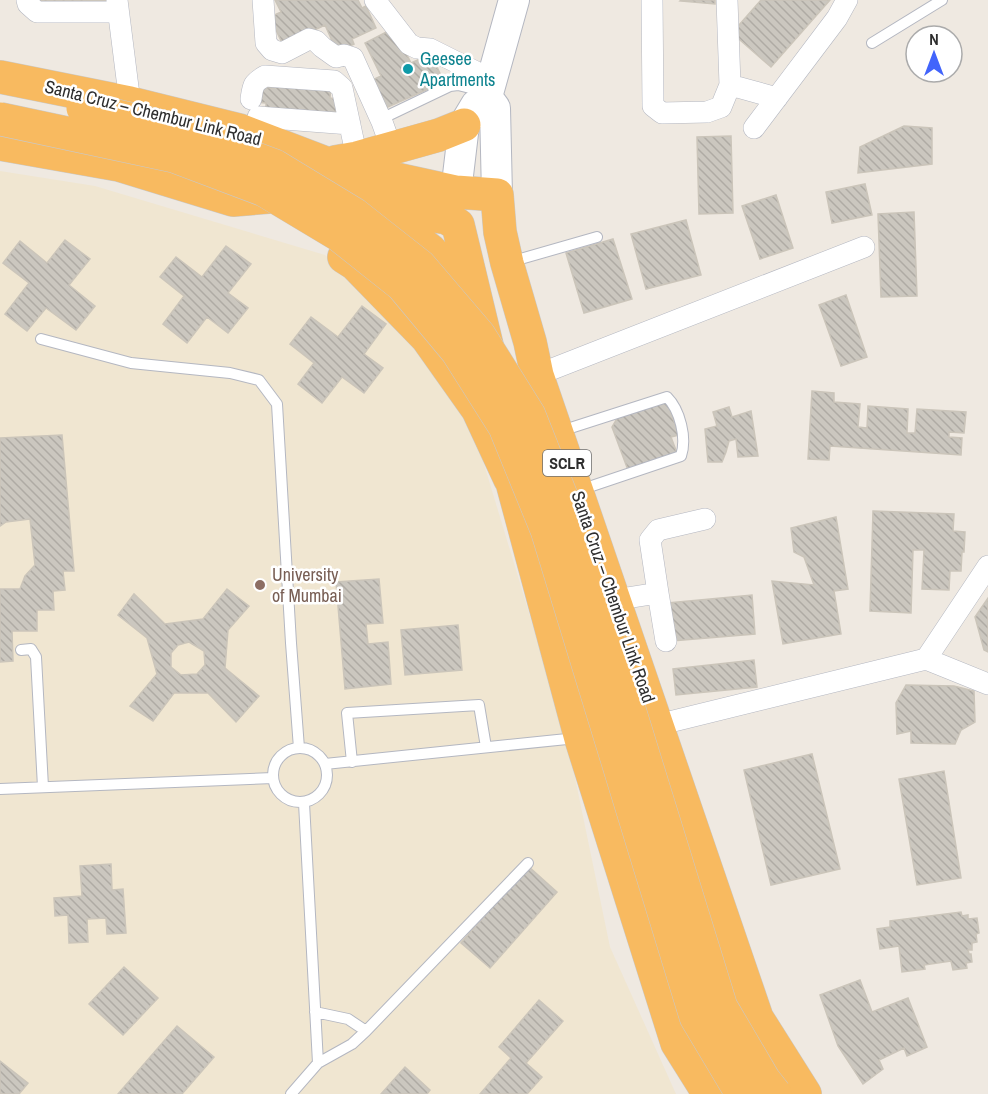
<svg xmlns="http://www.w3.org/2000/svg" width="988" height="1094" viewBox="0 0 988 1094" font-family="'Archivo Narrow',sans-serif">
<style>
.education{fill:#f0e6d1}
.building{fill:url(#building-back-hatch);stroke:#cbc5ba;stroke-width:1.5;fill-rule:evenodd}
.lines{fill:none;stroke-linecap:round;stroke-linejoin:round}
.service-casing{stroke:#b4b7c1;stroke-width:12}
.minor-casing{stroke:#b4b7c1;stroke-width:22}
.secondary-casing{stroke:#b4b7c1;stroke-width:32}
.trunk-casing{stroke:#c9c9c9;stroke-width:34}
.service{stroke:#fff;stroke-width:10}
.minor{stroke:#fff;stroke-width:21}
.secondary{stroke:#fff;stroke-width:30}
.trunk{stroke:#f8ba60;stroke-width:33}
.trunk-bridge-casing{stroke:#c9c9c9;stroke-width:34;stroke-linecap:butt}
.trunk-bridge{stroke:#f8ba60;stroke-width:33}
.culture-dot{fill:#0f9aa8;stroke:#fff;stroke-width:2}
.education-dot{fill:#8d6e63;stroke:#fff;stroke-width:2}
.labels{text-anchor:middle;stroke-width:5;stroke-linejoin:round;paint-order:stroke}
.shield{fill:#fff;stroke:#6d6d6d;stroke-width:1.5}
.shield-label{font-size:16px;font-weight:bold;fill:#2e2e2e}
.culture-label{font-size:18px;fill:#0d838f;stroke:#fff;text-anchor:start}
.street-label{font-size:18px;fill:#2e2e2e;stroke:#fff}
.education-label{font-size:18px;fill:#785e54;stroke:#fff;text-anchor:start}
</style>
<defs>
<pattern id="building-back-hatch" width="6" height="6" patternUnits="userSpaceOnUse" patternTransform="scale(1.5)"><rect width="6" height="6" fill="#cbc7bf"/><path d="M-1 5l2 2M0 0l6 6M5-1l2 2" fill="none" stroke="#afaba4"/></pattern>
</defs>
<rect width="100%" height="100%" fill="#efe9e1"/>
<path class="education" d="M0,171L95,186L325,255L420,343L474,431L567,739L610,947L676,1094H0Z"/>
<path class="building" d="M33,0H113L34,5Z
M275,0H358L362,8L366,6L376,28L352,39L354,44L337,52L325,25L283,45L270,17L281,12Z
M681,0H715V4L680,1Z
M761,0H830L771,67L732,33Z
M394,28L411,63L431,54L444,82L381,110L368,82L381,76L365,43Z
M274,81L331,86L330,98L337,99L335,119L266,113V103L255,102L256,87L274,88Z
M904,126L932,128V164L858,173L860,147Z
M731,136L733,213L699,214L697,137Z
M865,184L872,215L832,223L826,192Z
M776,195L793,248L760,259L742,206Z
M914,212L917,296L881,297L878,214Z
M686,220L701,275L646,289L631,234Z
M613,239L632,299L584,313L566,253Z
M65,240L90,259L69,285L95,306L76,330L46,308L27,331L5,314L29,283L3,263L20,241L47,263Z
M226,246L251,264L228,293L248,308L228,333L207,317L187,343L163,324L184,296L160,277L176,257L202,277Z
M846,295L867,357L841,366L819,305Z
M362,306L386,324L364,354L383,368L364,393L342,377L322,403L298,384L314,363L290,344L311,317L338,337Z
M812,391L834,393V402L860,404L858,427L867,428L868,406L908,409L907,433H915L917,409L966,412L964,433L949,432V437L962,438L961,455L830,446L829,460L808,459Z
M667,402L679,435L671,437L677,453L628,470L612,427L618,417Z
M729,407L732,417L751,411L758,456L738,457L736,439L729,441L726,452L722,462H708L705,429L717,426L713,412Z
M62,435L74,571H63L65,590L53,591L54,610H37V631H12L13,661L0,662V589H20L25,576L35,565L30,519L6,522L0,526V438Z
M873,511L954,514L953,531L965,532L964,552H962L961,571H950L949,590L922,589L924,550H913L911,613L870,611Z
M836,517L848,589L834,591L841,634L783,644L772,581L814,585L804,557L794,552L791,528Z
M379,579L383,623L366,624L368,644L388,642L391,684L345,689L336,582Z
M227,589L249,606L228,630L225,668L259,696L236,722L208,693H174L153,721L130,706L157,674L147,638L118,615L134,594L165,624L203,619ZM189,642L204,651L205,665L197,674L181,675L171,667V653L178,645Z
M752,595L755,634L672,641L668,603Z
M988,598V652L984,650L975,617Z
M458,625L462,670L405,675L401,630Z
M754,660L757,687L676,695L673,669Z
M906,685L954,686L974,691L975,722L961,730L955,744L911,743V731L897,734L896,703Z
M812,754L840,869L771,885L744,770Z
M944,771L961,878L917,885L899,779Z
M111,864L112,890L123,889L126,933L107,934L106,918L87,919L88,942L69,943L68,915L55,916L54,898L82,896L80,866Z
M528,866L557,892L490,968L461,943Z
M961,912L962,916L968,915V919L977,918L979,933L976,934L977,942L972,943V950H968L969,954H971L972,962L966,963L967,968L953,970L951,961L924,965L925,969L902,972L899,946L880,949L877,929L890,927V921Z
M124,967L158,998L123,1035L89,1004Z
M860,980L872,1012L908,998L927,1047L907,1056L904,1048L879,1060L883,1069L863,1084L838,1046L820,995Z
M539,1000L563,1021L526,1063L542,1077L527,1094H480L511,1058L499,1047Z
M177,1026L214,1057L182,1094H118Z
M0,1061L28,1083L19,1094H0Z
M405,1067L430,1090L427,1094H381Z"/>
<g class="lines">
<g class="service-casing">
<path id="service" d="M872,43L942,0
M381,119L450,86L458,85L486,92
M510,262L597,237
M41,339L131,363L230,373L259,380L277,404L291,643L299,748
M561,431L667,397C680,410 687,438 681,456L580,490
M21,650L31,649L36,657L43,787
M273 775a27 27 0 1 1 54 0a27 27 0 1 1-54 0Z
M352,762L347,713L479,705L486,747
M325,764L567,739H578
M0,789L273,778
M315,1012L348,1019L366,1031
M318,1063L352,1044L366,1031L528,863
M291,1094L318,1063L304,803"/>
</g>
<g class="minor-casing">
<path id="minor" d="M27,0L28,4L37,12H118
M117,0L130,103
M263,0L266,43L272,50L282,53L309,39L316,41L322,47L336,57L344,55L353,58L382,122L391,147
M375,0L409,44L417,48L430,49L492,80
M652,0L653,106L662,113L707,112L721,107L730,85L727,0
M730,85L777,98
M251,99C253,85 253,83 265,76L334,81L342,88L357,158
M258,117L350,124
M754,128L837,18L847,0
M537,375L864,247
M658,593L666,641
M614,600L658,593L650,540L658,530L705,519
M926,659L988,684
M645,728L926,659L988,566"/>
</g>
<g class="secondary-casing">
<path id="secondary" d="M487,97L495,108L497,195
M456,192L464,125L476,105L487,97L514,0"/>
</g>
<g class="trunk-casing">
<path id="trunk" d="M0,77L130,103L239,130L328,164L456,192L497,195L500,232L507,263L530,342L537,375L757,1018L805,1094
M0,144L119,165L233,200L305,194L447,218L458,225L489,354
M335,162L357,158L439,135L464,125
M371,213L388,218L430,250L463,287L470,303
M344,257L355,264L427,338L478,410L510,479
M507,455L513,486L581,739L677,1043L709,1094"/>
</g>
<use href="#service" class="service"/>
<use href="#minor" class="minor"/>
<use href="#secondary" class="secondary"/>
<use href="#trunk" class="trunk"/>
<g class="trunk-bridge-casing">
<path id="trunk-bridge" d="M83,108L182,131L275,166L354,214L420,266L479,335L529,415L571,521L721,1007L764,1080L775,1094
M0,119L174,156L264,190L339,235L402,285L457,351L505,427L547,530L696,1017L742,1094"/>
</g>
<use href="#trunk-bridge" class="trunk-bridge"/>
</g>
<circle class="culture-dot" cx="408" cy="69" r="6"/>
<circle class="education-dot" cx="260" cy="585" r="6"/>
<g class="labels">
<rect class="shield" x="543" y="450" width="48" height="26" rx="4.5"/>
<g class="shield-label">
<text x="567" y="469">SCLR</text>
</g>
<g class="culture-label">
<text x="420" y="65">Geesee<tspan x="420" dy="21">Apartments</tspan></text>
</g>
<g class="street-label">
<text transform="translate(153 113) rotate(14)" y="6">Santa Cruz – Chembur Link Road</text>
<text transform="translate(613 597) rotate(71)" y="6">Santa Cruz – Chembur Link Road</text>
</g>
<g class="education-label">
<text x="272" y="581">University<tspan x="272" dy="21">of Mumbai</tspan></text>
</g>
</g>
<g transform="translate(934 54)"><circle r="28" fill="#ffffff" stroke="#ababab" stroke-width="1.5"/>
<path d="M0-4.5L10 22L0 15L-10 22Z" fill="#4264fb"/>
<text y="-9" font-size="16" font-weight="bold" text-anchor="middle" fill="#2e2e2e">N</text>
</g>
</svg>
